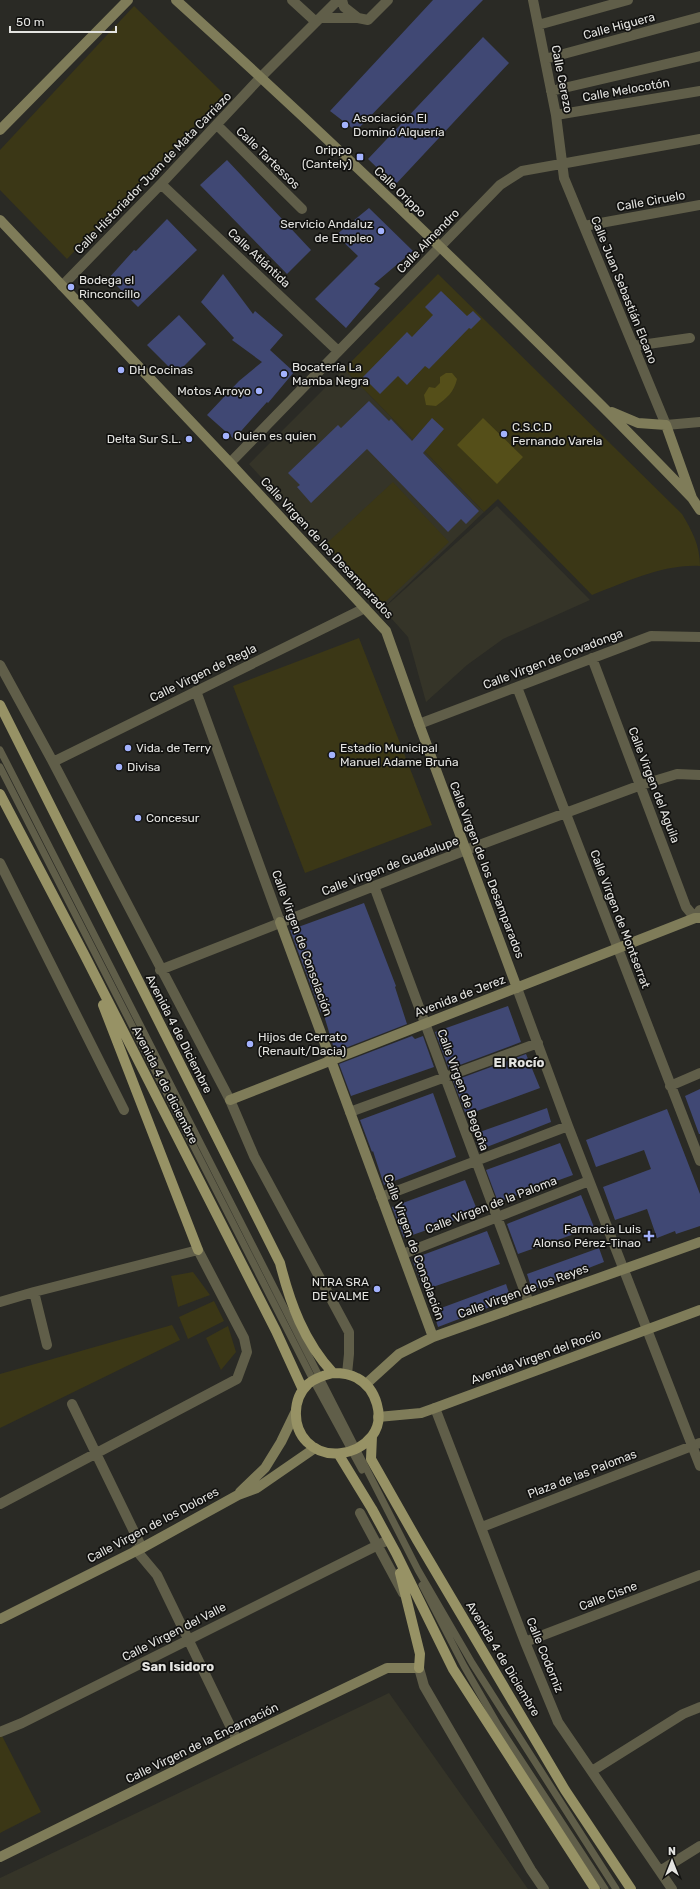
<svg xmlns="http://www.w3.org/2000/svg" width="700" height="1889" viewBox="0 0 700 1889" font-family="Rubik,sans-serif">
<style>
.built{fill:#353428}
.green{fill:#3b3716}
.water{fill:#554f19}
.building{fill:#404874}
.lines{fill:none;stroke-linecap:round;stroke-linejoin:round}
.lane{stroke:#605e49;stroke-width:7}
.street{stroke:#605e49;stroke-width:10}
.secondary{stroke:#7f7c59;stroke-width:10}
.primary{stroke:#979265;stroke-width:10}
.poi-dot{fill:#a3b2fd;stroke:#121210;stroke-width:1.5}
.labels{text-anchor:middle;stroke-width:3.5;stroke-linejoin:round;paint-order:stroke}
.street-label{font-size:12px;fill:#e4e4e1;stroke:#121210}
.poi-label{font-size:12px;fill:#e4e4e1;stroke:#121210;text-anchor:start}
.neighbourhood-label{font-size:13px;font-weight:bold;fill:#e4e4e1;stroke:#121210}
</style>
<rect width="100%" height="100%" fill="#2a2a25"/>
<path class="built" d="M344,369L484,512L382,609L249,464Z
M497,506L590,600L503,639L467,665L426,702L408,637L383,609Z
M389,1693L528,1889H0V1878Z"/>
<path class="green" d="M134,6L225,95L67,259L0,190V150Z
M438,274L682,514C692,531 700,545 700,566C663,564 626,582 592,595L498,499L484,512L344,369Z
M393,482L449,542L383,604L326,544Z
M359,638L432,825L305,873L233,686Z
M193,1272L210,1295L178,1307L171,1276Z
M214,1301L224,1321L188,1339L179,1317Z
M172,1325L180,1340L0,1428V1374Z
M228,1326L236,1352L221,1370L206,1338Z
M0,1732L41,1812L0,1833Z"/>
<path class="water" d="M446,373H452L457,379C454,392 447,398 436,406L426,405L424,395L429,387L435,388L440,383V377Z
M483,418L523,457L497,484L457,445Z"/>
<path class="building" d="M433,0H483L356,131L330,111Z
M483,37L509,63L395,185L368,159Z
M227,160L311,250L287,274L200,185Z
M369,208L413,251L374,284L380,288L346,328L315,299L358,256L336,235Z
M167,219L197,250L138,307L109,278L134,250L136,251Z
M223,274L253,314L255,311L283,335L270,350L294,372L268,403L267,402L234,439L207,415L239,381L262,362L232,340L234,338L201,302Z
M441,291L467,316L473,311L481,319L471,329L469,328L429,369L425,366L407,385L398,376L380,394L363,377L407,332L412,337L433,315L425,307Z
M179,315L206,344L176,374L147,345Z
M369,401L389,421L391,419L412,441L432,418L444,429L423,453L479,511L466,524L461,519L448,532L367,449L311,503L297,487L300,485L288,473L338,425L341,428Z
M364,903L396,986L395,987L407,1024L335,1052L323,1012L321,1013L290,930Z
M508,1006L521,1042L449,1069L435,1032Z
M412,1036L415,1039L423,1036L434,1067L351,1096L339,1064Z
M526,1054L540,1088L466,1115L453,1081Z
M700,1089V1134H699L685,1096Z
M433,1093L456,1157L384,1185L373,1151L372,1152L360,1120Z
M547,1108L551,1122L479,1150L474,1134Z
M667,1109L700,1194V1226L676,1234L675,1231L657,1238L647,1209L615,1220L603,1187L651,1169L644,1150L596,1167L586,1140Z
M560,1143L573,1175L498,1202L486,1170Z
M465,1180L478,1212L404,1238L392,1207Z
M581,1195L594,1227L518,1254L507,1224Z
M487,1231L500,1264L424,1290L412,1259Z
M599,1248L604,1262L532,1290L527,1274Z
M506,1284L511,1299L438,1327L433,1311Z"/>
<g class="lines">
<path class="lane" d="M0,750L418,1570L472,1663L616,1889
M0,767L313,1380L362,1470
M422,1585L464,1666L498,1725L605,1889"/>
<path class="street" d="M292,0L316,22
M342,0L344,7L358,18
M533,0L556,115L564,178L666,425L700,422
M320,18H358L368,20L388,0
M538,25L628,0
M545,59L700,17
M551,91L700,56
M556,115L700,91
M217,125L302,209
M161,184L338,351
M584,226L700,205
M62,286L161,184L261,77L338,0
M634,346L690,338
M230,463L500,185L522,171L700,139
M592,658L686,907L695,918L700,910
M0,665L53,762L230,1100L254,1156L349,1332V1354L347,1374
M517,687L700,1161
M196,691L280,922
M419,724L651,636L700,637
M53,762L365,608
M0,863L124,1110
M374,886L529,1303
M160,970L466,850L641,785L677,774L700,775
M517,988L568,1126L700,1466
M670,1086L700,1073
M350,1112L538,1043
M381,1197L568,1126
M403,1254L589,1181
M34,1292L47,1345
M0,1302L34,1292L198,1250L244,1338L247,1352L237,1379L0,1504
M72,1404L142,1548
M435,1408L525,1642L558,1722L672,1889
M360,1513L403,1593
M482,1527L700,1443
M136,1550L157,1575L237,1740
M525,1642L700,1575
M419,1668L424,1686L531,1870L544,1889
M0,1732L22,1723L388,1540
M592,1771L683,1714L700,1707
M660,1871L700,1846"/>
<path class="secondary" d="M176,0C321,131 463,267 601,405C632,436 662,467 692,498
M0,130L128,0
M0,220L230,463L386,631L419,724L517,988
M612,412L638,423L666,425L692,498L700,510
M280,922L433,1337
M230,1100L695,918H700
M366,1384L399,1354L433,1337L700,1242
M378,1417L421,1413L435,1408L700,1310
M240,1492L265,1468L281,1442L296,1411
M0,1619L142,1548L238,1495L257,1488L315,1448
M0,1857L237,1740L387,1668H419"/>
<path class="primary" d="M0,705L280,1263C290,1303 304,1342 333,1373
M0,794L84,954L276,1331L303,1390
M103,1005L198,1250
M333,1373C341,1373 350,1374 357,1378C376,1388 386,1418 372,1436C356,1456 325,1460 307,1442C292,1427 292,1399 308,1384C315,1378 325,1375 333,1373Z
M372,1436L371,1459L417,1540L565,1790L631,1889
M339,1455L372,1509L396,1553L453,1669L595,1889
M400,1573L420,1654L419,1668"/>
</g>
<g class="poi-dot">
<circle cx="345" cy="125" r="4"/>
<rect x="356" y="153" width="8" height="8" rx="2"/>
<circle cx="381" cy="231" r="4"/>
<circle cx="71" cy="287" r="4"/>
<circle cx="121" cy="370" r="4"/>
<circle cx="284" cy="374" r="4"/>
<circle cx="259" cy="391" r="4"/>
<circle cx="504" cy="434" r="4"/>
<circle cx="226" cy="436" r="4"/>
<circle cx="189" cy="439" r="4"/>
<circle cx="128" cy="748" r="4"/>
<circle cx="332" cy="755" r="4"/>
<circle cx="119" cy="767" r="4"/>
<circle cx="138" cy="818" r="4"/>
<circle cx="250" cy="1044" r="4"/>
<path d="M647 1230h4v4h4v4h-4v4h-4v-4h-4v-4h4z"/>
<circle cx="377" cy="1289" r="4"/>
</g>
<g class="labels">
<g class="street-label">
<text transform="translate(619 26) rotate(-15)" y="4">Calle Higuera</text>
<text transform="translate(562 79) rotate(79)" y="4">Calle Cerezo</text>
<text transform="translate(626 90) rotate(-10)" y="4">Calle Melocotón</text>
<text transform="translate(268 158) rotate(44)" y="4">Calle Tartessos</text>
<text transform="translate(153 173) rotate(-46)" y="4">Calle Historiador Juan de Mata Carriazo</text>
<text transform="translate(400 192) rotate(44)" y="4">Calle Orippo</text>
<text transform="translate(651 201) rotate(-10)" y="4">Calle Ciruelo</text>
<text transform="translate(428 241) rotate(-46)" y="4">Calle Almendro</text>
<text transform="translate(259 258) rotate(43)" y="4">Calle Atlántida</text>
<text transform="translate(624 290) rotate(68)" y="4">Calle Juan Sebastián Elcano</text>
<text transform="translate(327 548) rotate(47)" y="4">Calle Virgen de los Desamparados</text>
<text transform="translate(553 659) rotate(-21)" y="4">Calle Virgen de Covadonga</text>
<text transform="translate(203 673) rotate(-26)" y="4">Calle Virgen de Regla</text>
<text transform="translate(654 785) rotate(69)" y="4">Calle Virgen del Aguila</text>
<text transform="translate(390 866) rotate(-21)" y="4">Calle Virgen de Guadalupe</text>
<text transform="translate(487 870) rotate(69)" y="4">Calle Virgen de los Desamparados</text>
<text transform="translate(620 919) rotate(69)" y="4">Calle Virgen de Montserrat</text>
<text transform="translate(302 943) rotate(70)" y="4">Calle Virgen de Consolación</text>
<text transform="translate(460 996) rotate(-21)" y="4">Avenida de Jerez</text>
<text transform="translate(179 1034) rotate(63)" y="4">Avenida 4 de Diciembre</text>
<text transform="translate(165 1085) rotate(63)" y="4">Avenida 4 de diciembre</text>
<text transform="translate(463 1090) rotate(70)" y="4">Calle Virgen de Begoña</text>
<text transform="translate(491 1205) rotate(-21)" y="4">Calle Virgen de la Paloma</text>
<text transform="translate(414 1247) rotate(70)" y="4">Calle Virgen de Consolación</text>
<text transform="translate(523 1291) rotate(-20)" y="4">Calle Virgen de los Reyes</text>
<text transform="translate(536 1357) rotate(-20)" y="4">Avenida Virgen del Rocío</text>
<text transform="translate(582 1474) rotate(-21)" y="4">Plaza de las Palomas</text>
<text transform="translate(153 1525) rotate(-28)" y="4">Calle Virgen de los Dolores</text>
<text transform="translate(608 1596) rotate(-21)" y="4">Calle Cisne</text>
<text transform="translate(174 1632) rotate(-27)" y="4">Calle Virgen del Valle</text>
<text transform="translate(545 1655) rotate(68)" y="4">Calle Codorniz</text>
<text transform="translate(503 1659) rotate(59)" y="4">Avenida 4 de Diciembre</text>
<text transform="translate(202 1743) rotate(-26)" y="4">Calle Virgen de la Encarnación</text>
</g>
<g class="poi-label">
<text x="353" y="122">Asociación El<tspan x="353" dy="14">Dominó Alquería</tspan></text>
<text x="352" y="154" text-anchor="end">Orippo<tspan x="352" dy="14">(Cantely)</tspan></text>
<text x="373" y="228" text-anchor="end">Servicio Andaluz<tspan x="373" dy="14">de Empleo</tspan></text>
<text x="79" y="284">Bodega el<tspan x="79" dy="14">Rinconcillo</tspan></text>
<text x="292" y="371">Bocatería La<tspan x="292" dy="14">Mamba Negra</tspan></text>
<text x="129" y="374">DH Cocinas</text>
<text x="251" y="395" text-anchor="end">Motos Arroyo</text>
<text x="512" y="431">C.S.C.D<tspan x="512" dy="14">Fernando Varela</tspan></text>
<text x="234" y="440">Quien es quien</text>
<text x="181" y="443" text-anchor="end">Delta Sur S.L.</text>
<text x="136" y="752">Vida. de Terry</text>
<text x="340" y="752">Estadio Municipal<tspan x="340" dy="14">Manuel Adame Bruña</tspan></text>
<text x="127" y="771">Divisa</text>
<text x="146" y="822">Concesur</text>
<text x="258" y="1041">Hijos de Cerrato<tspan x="258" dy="14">(Renault/Dacia)</tspan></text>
<text x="641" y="1233" text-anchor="end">Farmacia Luis<tspan x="641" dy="14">Alonso Pérez-Tinao</tspan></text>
<text x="369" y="1286" text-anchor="end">NTRA SRA<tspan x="369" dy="14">DE VALME</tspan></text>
</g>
<g class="neighbourhood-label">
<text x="519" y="1067">El Rocío</text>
<text x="178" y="1671">San Isidoro</text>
</g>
</g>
<g transform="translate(672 1861)" stroke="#121210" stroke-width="3" paint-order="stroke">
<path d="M0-3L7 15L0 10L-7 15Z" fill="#e4e4e1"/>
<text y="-6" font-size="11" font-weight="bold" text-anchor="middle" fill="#e4e4e1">N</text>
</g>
<path d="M10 26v6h106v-6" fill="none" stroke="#e4e4e1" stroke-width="2"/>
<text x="16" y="26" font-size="12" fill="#e4e4e1" stroke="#121210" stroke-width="3" paint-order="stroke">50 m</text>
</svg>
